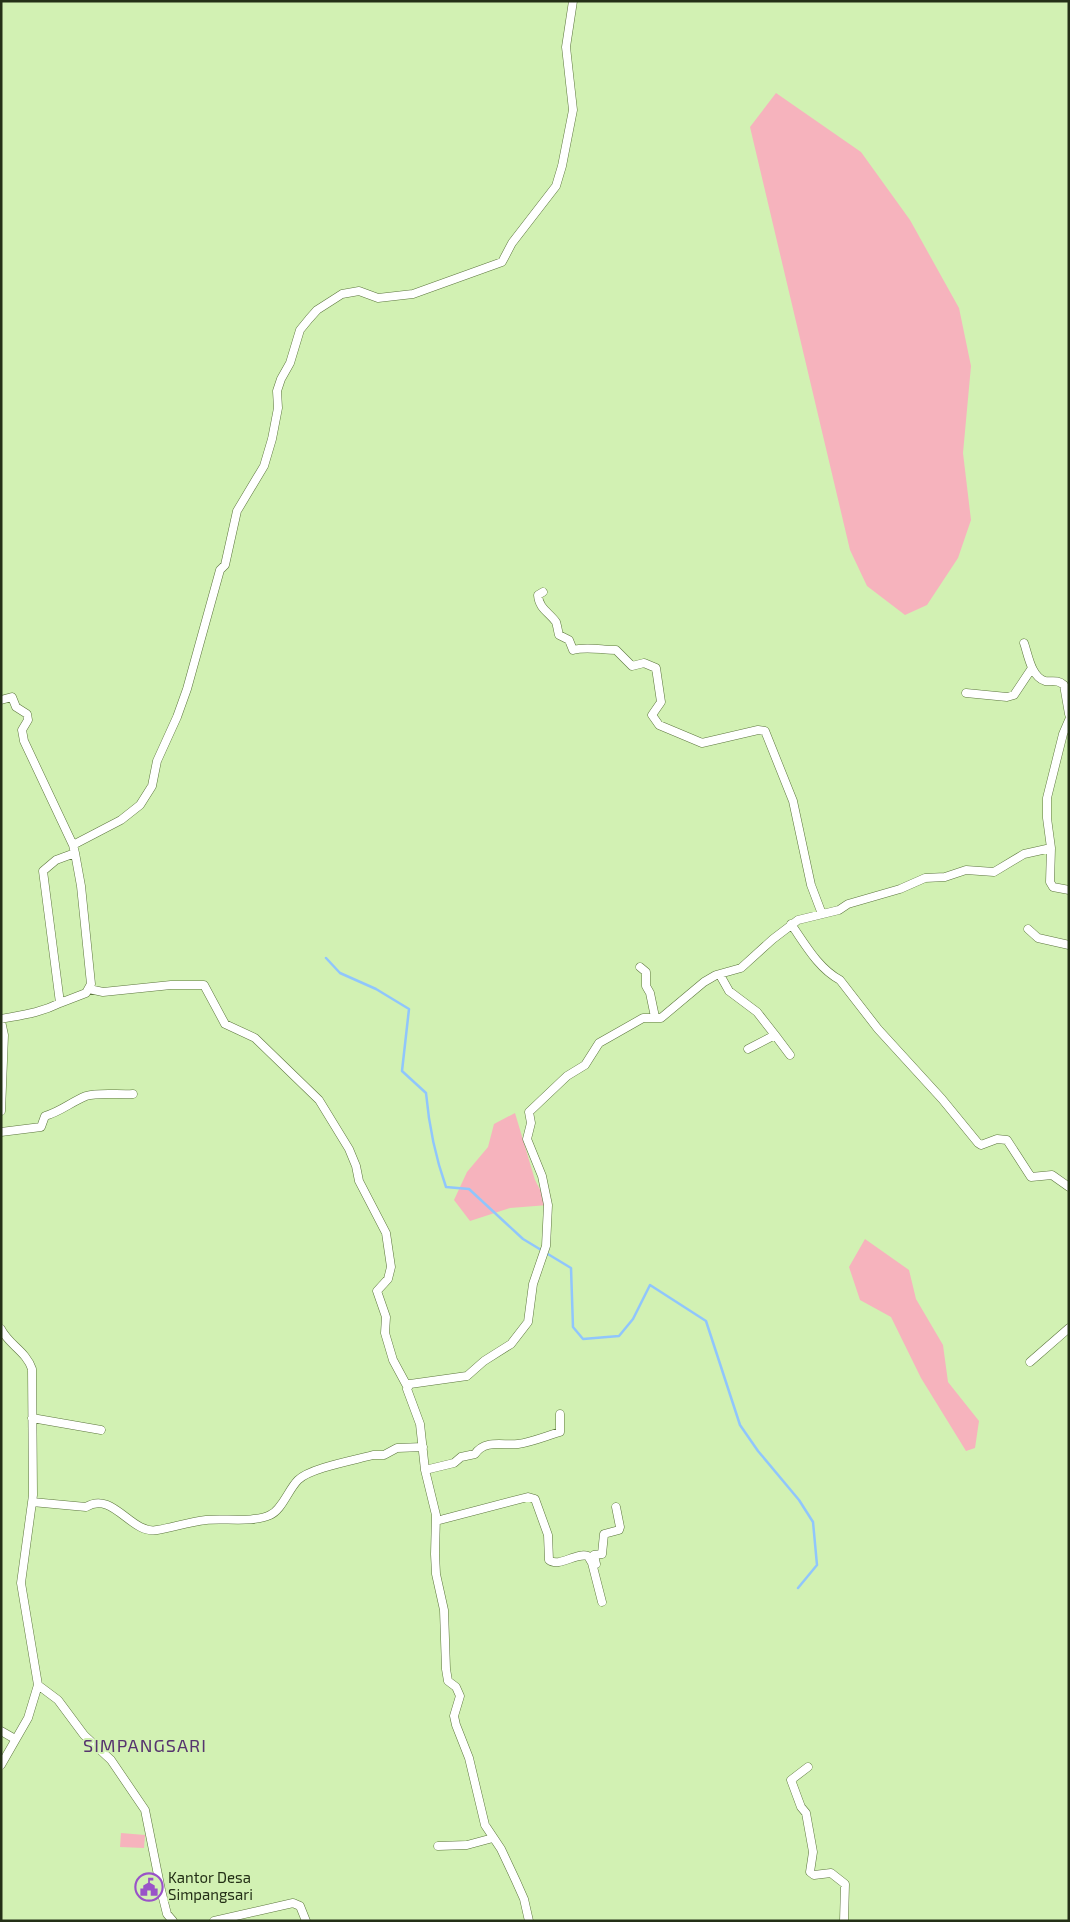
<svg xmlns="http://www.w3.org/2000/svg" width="1070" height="1922" viewBox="0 0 1070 1922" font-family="'Exo 2',sans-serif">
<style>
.green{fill:#f6b3bd}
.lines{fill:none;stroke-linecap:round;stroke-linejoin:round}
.stream{stroke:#90c6fc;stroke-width:2.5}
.minor-casing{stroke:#5c763d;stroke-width:9}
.minor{stroke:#fff;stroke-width:8}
.labels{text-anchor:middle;stroke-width:4;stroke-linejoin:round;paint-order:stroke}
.poi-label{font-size:15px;fill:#243017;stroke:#d2f1b3;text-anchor:start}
.quarter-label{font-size:18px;letter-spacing:1px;fill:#56346e;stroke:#d2f1b3}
</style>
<rect width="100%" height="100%" fill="#d2f1b3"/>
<path class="green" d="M776,93L861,152L910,220L959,308L971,366L963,453L971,520L958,558L927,605L905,615L867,586L850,550L750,127Z
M515,1113L535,1180L548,1205L510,1208L470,1221L454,1200L467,1172L488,1147L494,1124Z
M865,1239L909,1270L916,1299L943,1345L948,1382L979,1421L975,1448L966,1451L921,1378L891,1317L860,1300L849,1267Z
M121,1833L145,1835L144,1848L120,1847Z"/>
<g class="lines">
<path class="stream" d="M326,958L340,973L376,989L409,1009L402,1071L426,1093C429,1126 435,1156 446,1187L469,1189L523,1239L571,1268L573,1327L583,1339L619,1336L633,1319L650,1285L706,1321L740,1425L758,1451L799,1500L813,1522L817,1565L798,1588"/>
<g class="minor-casing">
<path id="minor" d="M543,592L538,595C539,609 549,612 556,622C557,625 558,631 559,635L569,640L573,650C586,646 602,650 616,650L632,666L644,663L656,668L661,702L652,715L659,725L702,743L758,730L765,731L793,801L811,885L822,914
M1024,643C1028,654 1031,677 1045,681C1052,682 1057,679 1064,685L1069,714
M966,693L1007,697L1014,695L1032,668
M1,700L12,697L16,707L27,714L28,720L22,730L24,741L73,845
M1051,848L1047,818V798L1063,734L1069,720
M791,924C805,944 818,968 840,980L878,1029L942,1099L978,1143L981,1145L997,1139L1007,1140L1031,1177L1052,1175L1069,1187
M1028,929L1038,938L1069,945
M640,967L646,972V986L650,993L655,1017
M720,975L729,991L757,1012L775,1035L748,1049
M89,989L103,992L171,985H204L225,1024L255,1038L319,1100L349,1149L356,1166L359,1181L386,1233L391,1267L388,1279L377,1291L386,1317L385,1333L393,1360L407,1386
M60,1003L86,993L91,984L81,886L75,853
M1,1019C22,1015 40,1013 60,1003L43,871L56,860L75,853L73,845L121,820L140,805L152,786L157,761L177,717L187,689L220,570L225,565L237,511L264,466L272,439L278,408L277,391L281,379L290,363L300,330L309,319L317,310L342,294L359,291L378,298L413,294L502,262L512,243L556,186L562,166L573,110L566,47L573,1
M1,1021L4,1035L1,1111
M775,1035L790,1055
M1,1132L41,1127L45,1116C60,1112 71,1102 86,1096C99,1092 119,1095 133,1094
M1,1329C9,1345 26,1351 32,1369L33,1495L21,1583L38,1685L28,1718L1,1765
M1030,1362L1069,1328
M560,1414V1432C546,1436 532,1442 518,1444C504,1446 485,1439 475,1454L461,1457L454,1463L425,1470L420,1424L407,1389L410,1384L467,1376L484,1361L511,1344L528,1322L533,1284L546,1246L548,1205L542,1176L527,1139L531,1123L529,1112L567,1076L585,1065L599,1043L643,1018H661L704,982L716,975L741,968L773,939L798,920L839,910L848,904L900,889L925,878L945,877L966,870L994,872L1024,854L1051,848L1050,882L1053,887L1069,890
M32,1418L101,1430
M425,1470L436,1515L435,1554L436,1574L444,1610L446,1669L448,1681L456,1687L460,1696L454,1716L456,1725L469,1758L485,1825L501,1849L516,1881L524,1899L529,1921
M32,1502L86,1507C113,1490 131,1535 157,1530C174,1527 189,1522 206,1520C224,1518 254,1523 270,1515C282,1510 288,1490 298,1480C310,1468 355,1460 373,1455H384L397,1448L423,1447
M436,1521L528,1497L535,1499L548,1535L549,1560C559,1568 576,1552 588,1556L592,1563L602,1602
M596,1564L594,1555L602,1554L604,1534L619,1530L620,1527L616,1507
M38,1685L58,1700L84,1735L111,1760L145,1810L161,1890L167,1914L173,1921
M1,1731L15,1739
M808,1767L791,1780L801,1807L806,1813L813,1852L810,1872L814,1875L831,1873L845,1884L844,1921
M438,1846L467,1845L493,1838
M214,1921L293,1903L300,1906L306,1921"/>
</g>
<use href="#minor" class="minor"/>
</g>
<defs>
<g id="civic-ring" transform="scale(1.4375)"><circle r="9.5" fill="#d2f1b3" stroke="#9953c8" stroke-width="1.5"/><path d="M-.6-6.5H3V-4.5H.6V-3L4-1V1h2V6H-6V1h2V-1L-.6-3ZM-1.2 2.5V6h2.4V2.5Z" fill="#9953c8"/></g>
</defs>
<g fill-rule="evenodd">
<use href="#civic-ring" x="149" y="1887"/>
</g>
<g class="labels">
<g class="poi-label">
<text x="168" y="1883">Kantor Desa<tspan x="168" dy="17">Simpangsari</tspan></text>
</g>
<g class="quarter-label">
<text x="145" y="1752">SIMPANGSARI</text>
</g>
</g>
<rect width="1070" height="1922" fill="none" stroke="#243017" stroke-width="5"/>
</svg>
